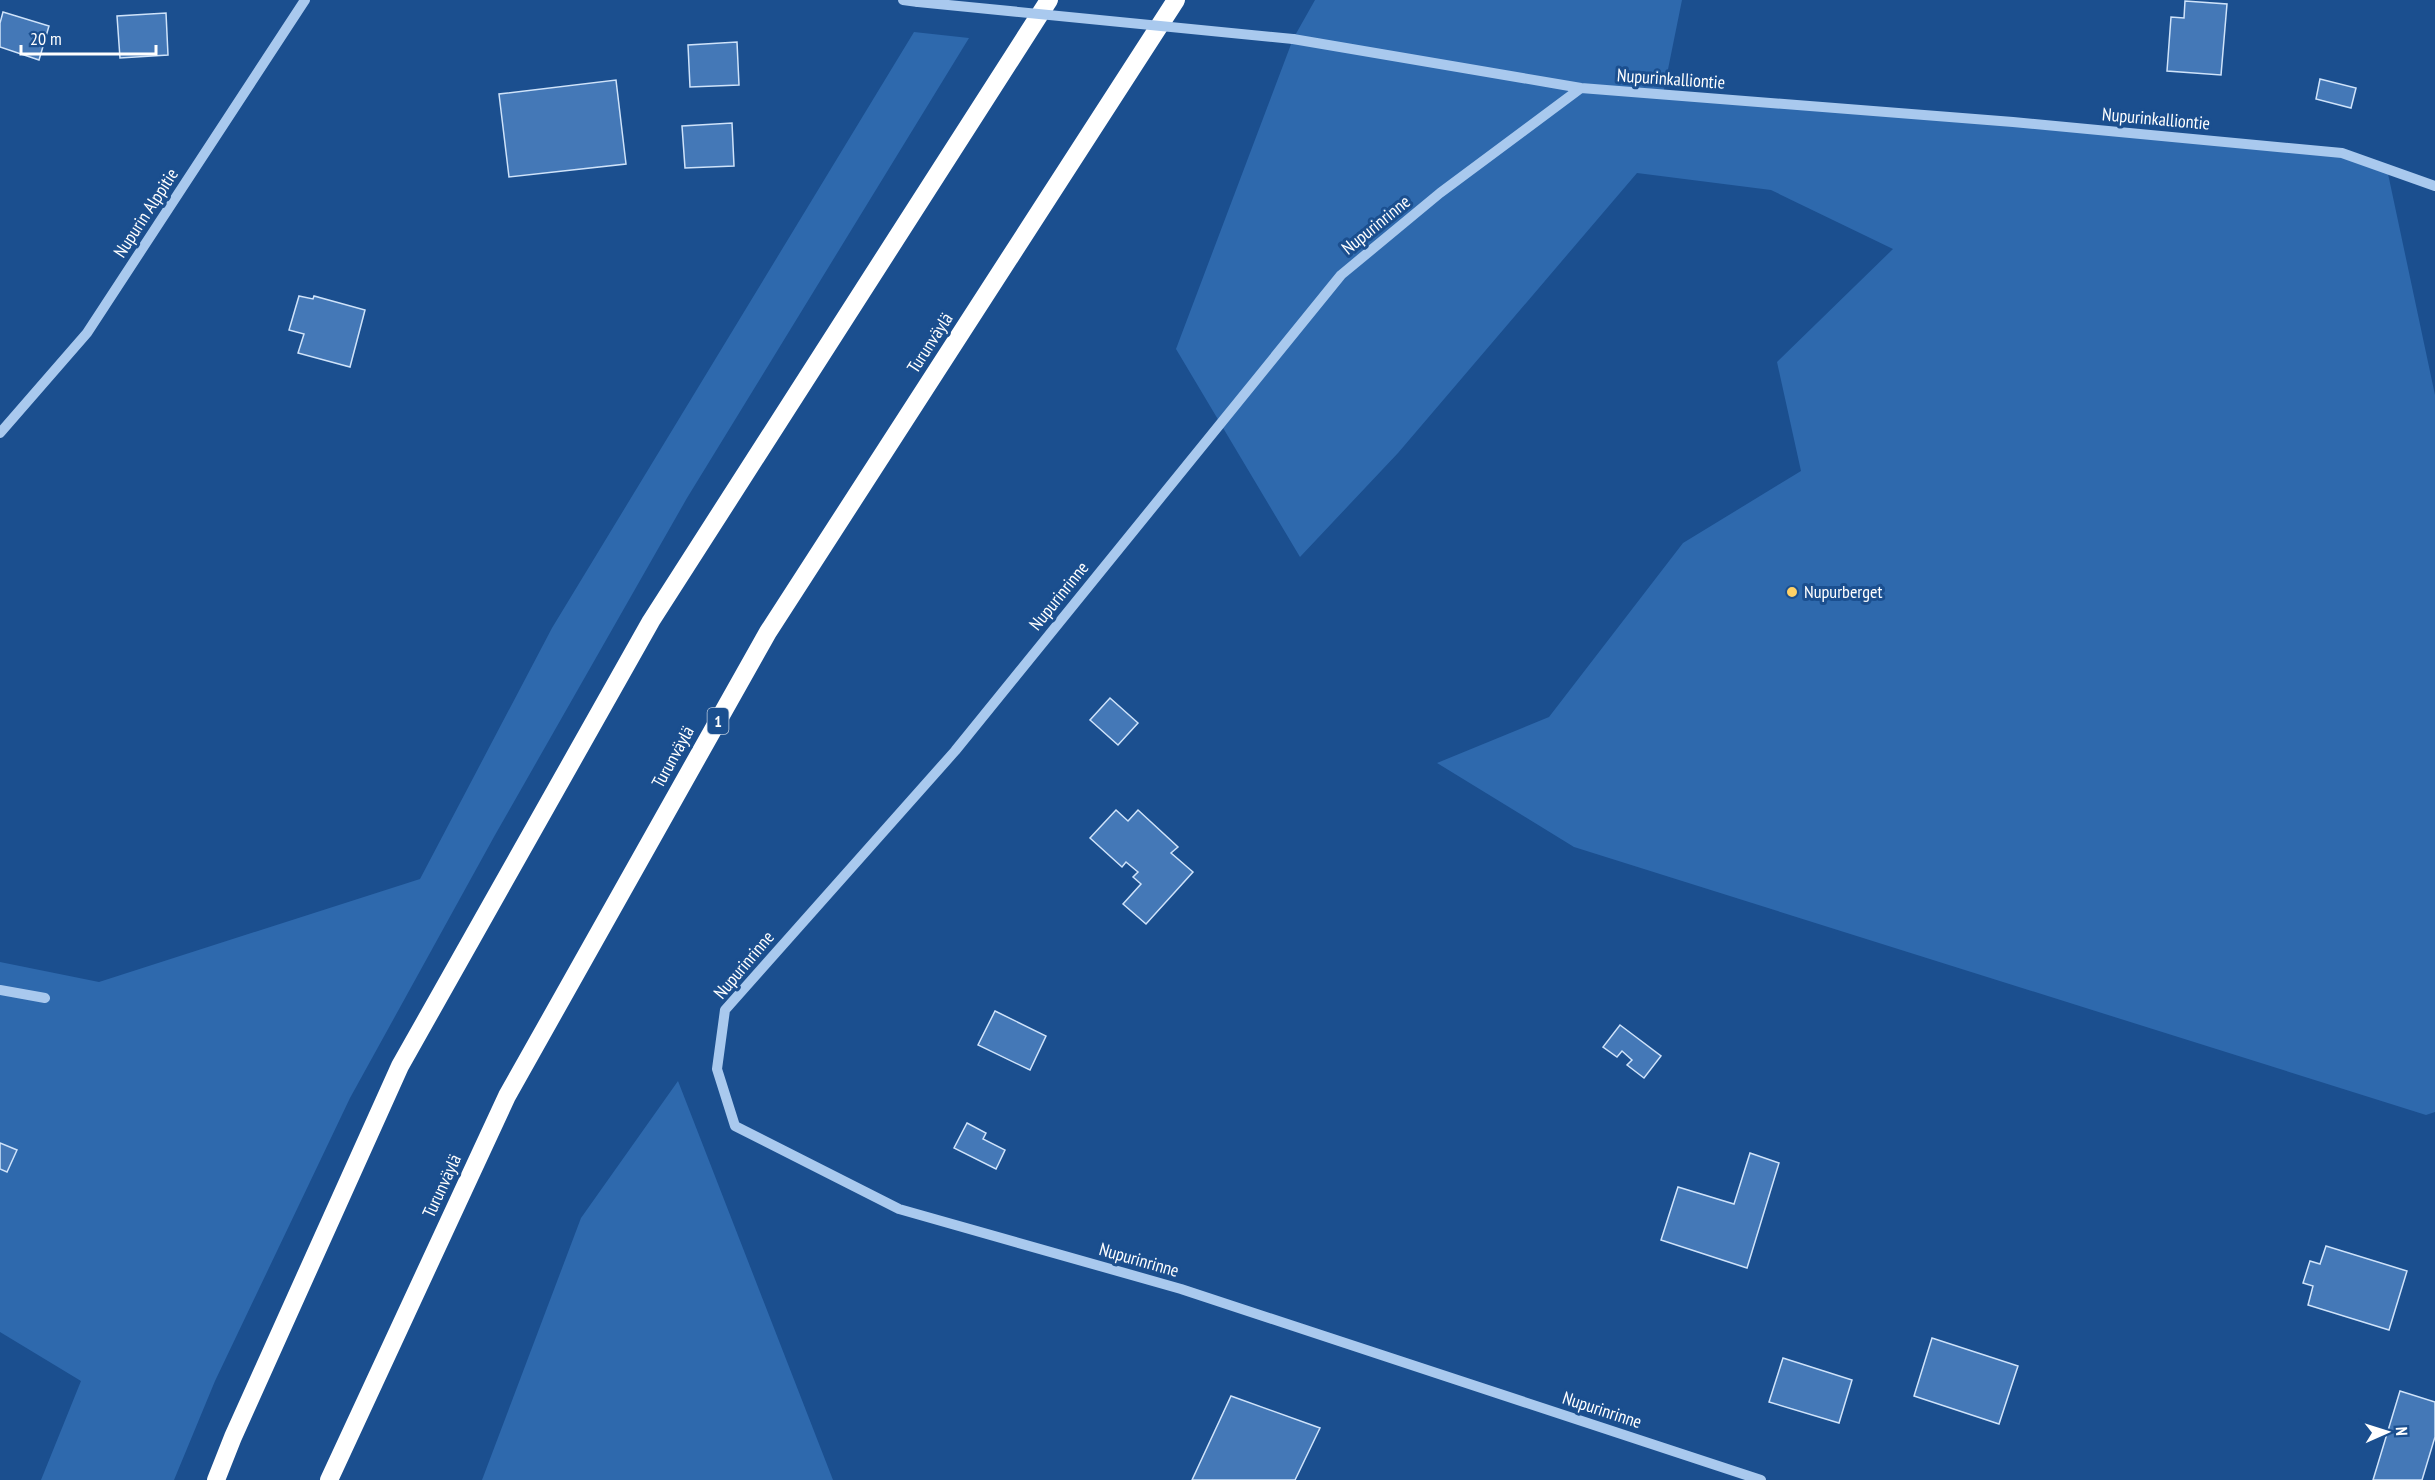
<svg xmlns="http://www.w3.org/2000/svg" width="2435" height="1480" viewBox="0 0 2435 1480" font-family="'PT Sans Narrow',sans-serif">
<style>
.green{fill:#2e69ad}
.building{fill:#4478b7;stroke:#cfe3fa;stroke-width:1.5}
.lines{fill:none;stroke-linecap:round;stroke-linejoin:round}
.minor{stroke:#a9c9ee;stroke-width:10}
.highway{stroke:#fff;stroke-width:18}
.minor-bridge{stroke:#a9c9ee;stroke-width:10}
.poi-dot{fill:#ffd166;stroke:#1b4f8f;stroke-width:2}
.labels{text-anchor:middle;stroke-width:6;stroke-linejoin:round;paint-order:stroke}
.shield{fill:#1b4f8f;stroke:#bbcadd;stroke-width:1.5}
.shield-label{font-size:16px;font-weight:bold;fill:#fff}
.street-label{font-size:18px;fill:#fff;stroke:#1b4f8f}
.poi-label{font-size:18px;fill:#fff;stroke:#1b4f8f;text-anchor:start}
</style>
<rect width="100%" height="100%" fill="#1b4f8f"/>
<path class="green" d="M1315,0H1682L1663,94L2342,153L2387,169L2435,395V1112L2426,1115L1574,847L1437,763L1549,717L1683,543L1801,471L1777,362L1893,249L1771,190L1637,173L1398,453L1300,557L1176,349L1293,39Z
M914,32L969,38L687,498L495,835L350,1098L215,1381L174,1480H41L81,1381L0,1332V962L99,982L420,879L552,628Z
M678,1081L833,1480H482L581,1218Z"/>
<path class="building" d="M2185,1L2227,4L2221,75L2167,71L2171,17L2184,18Z
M3,12L49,26L39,60L0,47V23Z
M166,13L168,55L120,58L117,16Z
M737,42L739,85L690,87L688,45Z
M2320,79L2356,88L2351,108L2316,99Z
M616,80L626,164L509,177L499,94Z
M732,123L734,166L685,168L682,126Z
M299,296L313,299L314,296L365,310L350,367L298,353L304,334L289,330Z
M1110,698L1138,723L1118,745L1090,720Z
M1116,810L1128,821L1138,810L1178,847L1171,853L1193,872L1146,924L1123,904L1141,884L1133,877L1138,872L1126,862L1122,867L1090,838Z
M995,1011L1046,1036L1030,1070L978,1045Z
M1620,1025L1661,1056L1644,1078L1627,1065L1632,1060L1622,1051L1617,1057L1603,1047Z
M967,1123L986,1133L983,1139L1005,1150L996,1169L954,1148Z
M0,1143L17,1150L7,1172L0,1169Z
M1750,1153L1779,1163L1747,1268L1661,1240L1678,1187L1734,1204Z
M2326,1246L2407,1271L2389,1330L2308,1305L2313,1286L2303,1283L2310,1261L2320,1264Z
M1932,1338L2018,1366L1999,1424L1914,1396Z
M1783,1358L1852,1380L1839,1423L1769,1402Z
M2400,1391L2435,1402V1437L2422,1480H2373Z
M1231,1396L1320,1428L1295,1480H1192Z"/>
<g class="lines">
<path class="minor" d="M903,0L918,2
M1293,39L1581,88L2013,122L2342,153L2435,186
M1581,88L1440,193L1341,275L955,751L725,1010L717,1069L735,1126L899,1209L1181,1289L1761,1480
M0,433L87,333L305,0
M0,990L45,998"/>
<path class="highway" d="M216,1480L233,1437L400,1066L651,621L1049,0
M329,1480L507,1096L768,632L1176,0"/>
<path class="minor-bridge" d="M918,2L1293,39"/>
</g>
<circle class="poi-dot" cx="1792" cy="592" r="6"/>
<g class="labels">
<rect class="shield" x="707.5" y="708" width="21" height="26" rx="4.5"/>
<g class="shield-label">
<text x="718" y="727">1</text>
</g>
<g class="street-label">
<text transform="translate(1671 79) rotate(4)" y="6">Nupurinkalliontie</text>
<text transform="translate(2156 119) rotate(5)" y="6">Nupurinkalliontie</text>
<text transform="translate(146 213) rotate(-57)" y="6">Nupurin Alppitie</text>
<text transform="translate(1376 225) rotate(-39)" y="6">Nupurinrinne</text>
<text transform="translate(930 343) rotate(-57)" y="6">Turunväylä</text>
<text transform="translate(1059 596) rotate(-51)" y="6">Nupurinrinne</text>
<text transform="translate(673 757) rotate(-61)" y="6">Turunväylä</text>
<text transform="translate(744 965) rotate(-50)" y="6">Nupurinrinne</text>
<text transform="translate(442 1186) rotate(-65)" y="6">Turunväylä</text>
<text transform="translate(1139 1260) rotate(16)" y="6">Nupurinrinne</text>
<text transform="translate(1602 1410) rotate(18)" y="6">Nupurinrinne</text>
</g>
<g class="poi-label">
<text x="1804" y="598">Nupurberget</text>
</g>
</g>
<g transform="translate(2387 1432) rotate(87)" stroke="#1b4f8f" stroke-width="4.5" paint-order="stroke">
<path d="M0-4.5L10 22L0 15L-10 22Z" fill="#ffffff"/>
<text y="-9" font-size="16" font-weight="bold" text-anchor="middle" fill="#ffffff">N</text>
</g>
<path d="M21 45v9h135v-9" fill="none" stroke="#ffffff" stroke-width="3"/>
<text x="30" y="45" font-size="18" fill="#ffffff" stroke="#1b4f8f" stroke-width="4.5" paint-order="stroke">20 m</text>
</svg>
